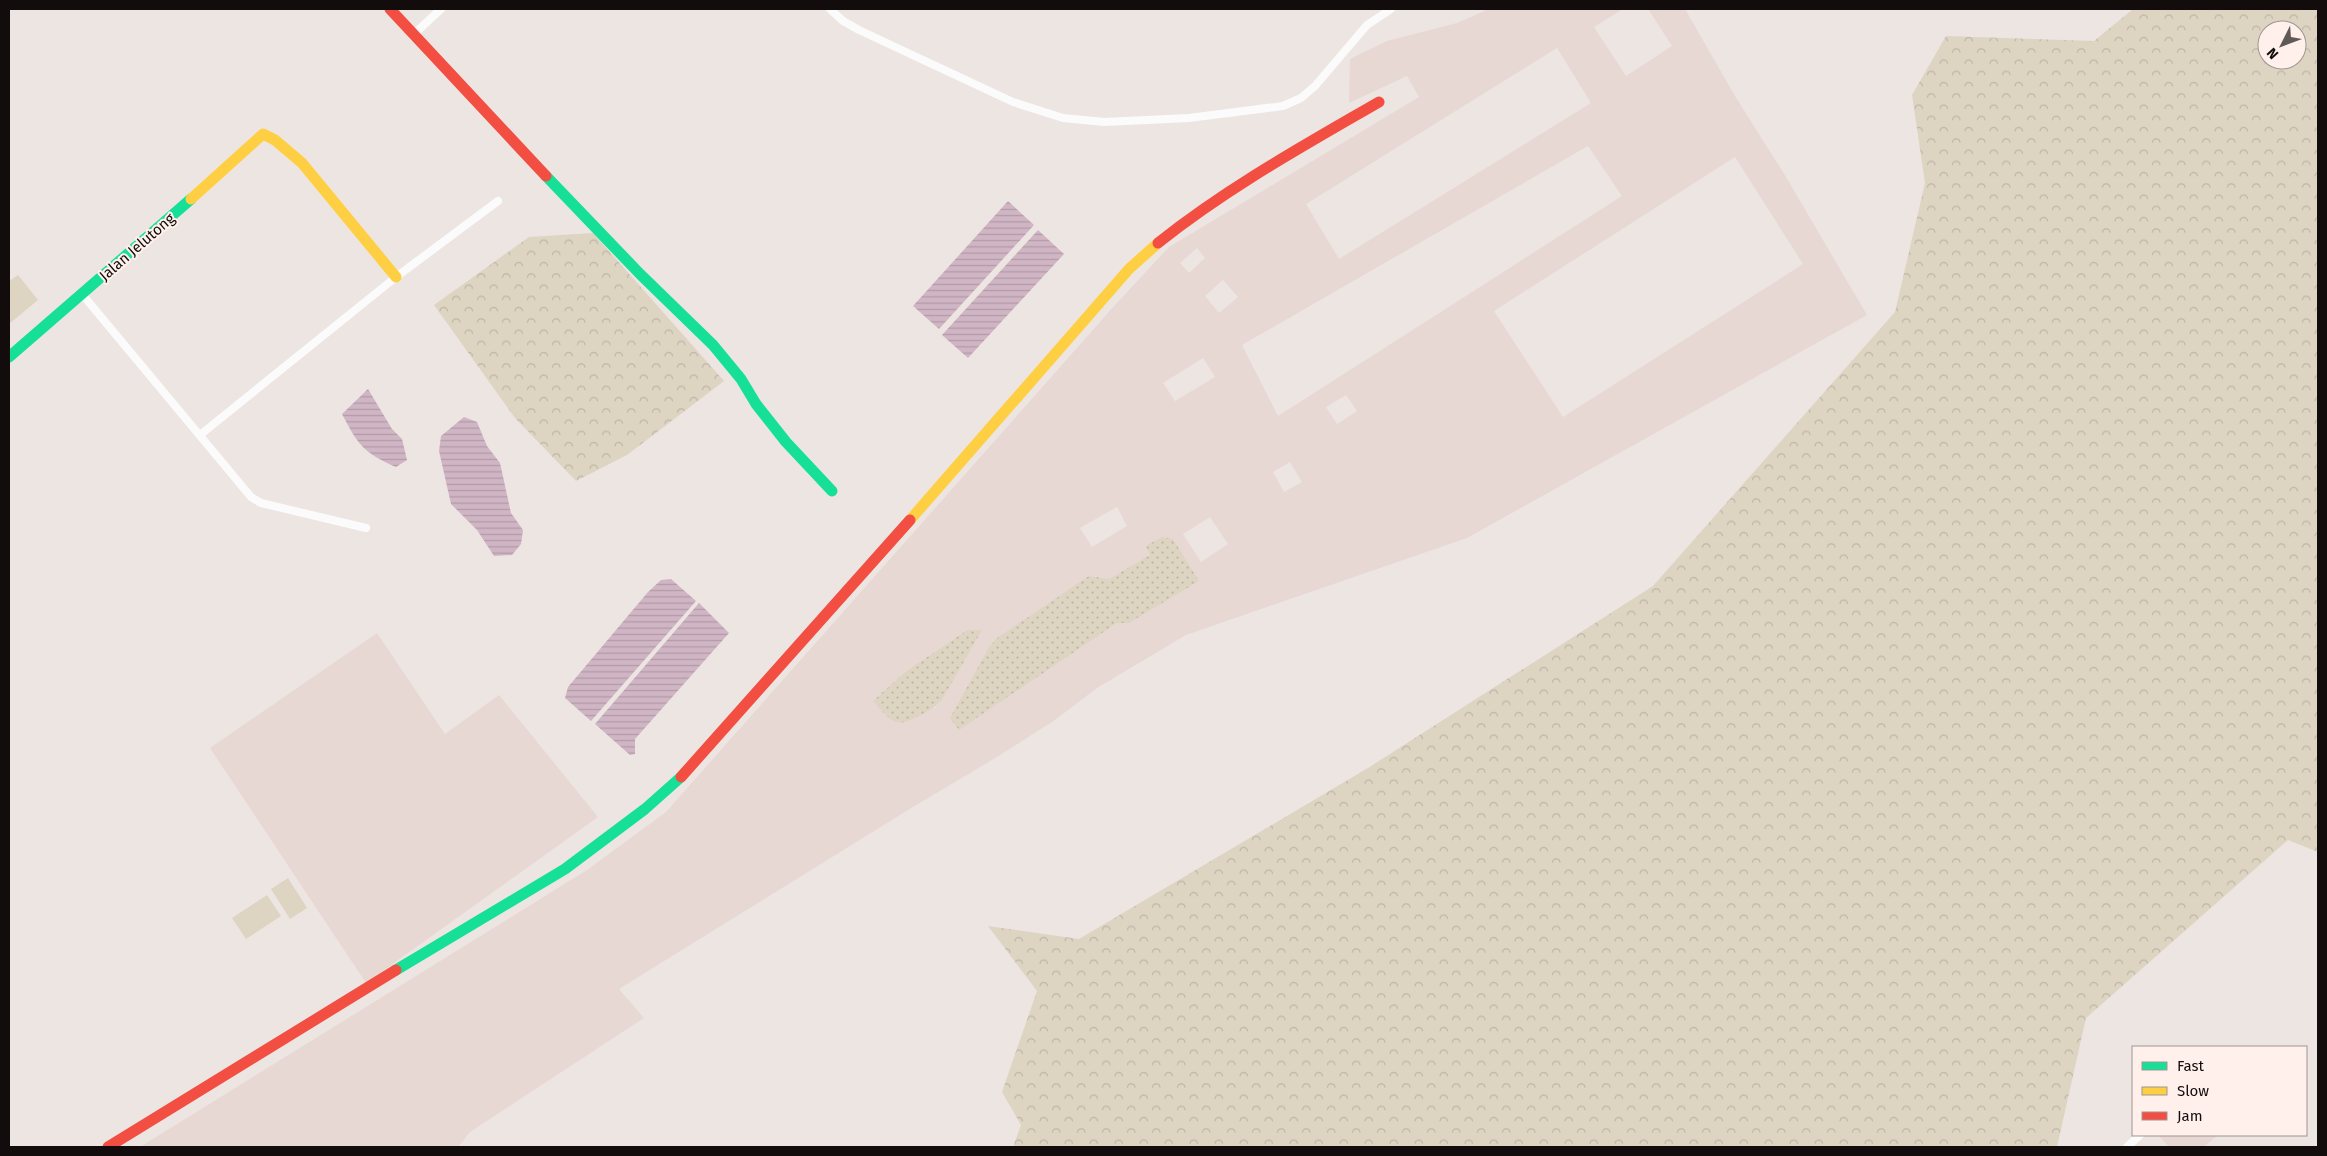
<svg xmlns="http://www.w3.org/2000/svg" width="2327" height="1156" viewBox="0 0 2327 1156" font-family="'Fira Sans',sans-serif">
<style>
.built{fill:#e8d8d4;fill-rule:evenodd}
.grass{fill:url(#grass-dots)}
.forest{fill:url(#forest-crowns);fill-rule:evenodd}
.pitch{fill:#ded4c2}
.water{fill:url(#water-rules)}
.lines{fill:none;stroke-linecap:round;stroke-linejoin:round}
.street{stroke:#fcfbfb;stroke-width:8}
.fast{stroke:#16e098;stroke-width:11}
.slow{stroke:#ffcf43;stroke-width:11}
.jam{stroke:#f24e42;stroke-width:11}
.labels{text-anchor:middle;stroke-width:4;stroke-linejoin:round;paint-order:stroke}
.street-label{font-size:15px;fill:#120d0c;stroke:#fff0eb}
</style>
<defs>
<pattern id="grass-dots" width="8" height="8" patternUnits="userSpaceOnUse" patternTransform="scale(1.25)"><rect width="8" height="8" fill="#ded4c2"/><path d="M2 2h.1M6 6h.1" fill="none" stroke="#bdb5a6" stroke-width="1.8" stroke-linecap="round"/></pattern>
<pattern id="forest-crowns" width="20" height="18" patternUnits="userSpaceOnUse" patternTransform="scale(1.25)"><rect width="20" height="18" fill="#ded4c2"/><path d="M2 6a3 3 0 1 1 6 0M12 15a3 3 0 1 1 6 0" fill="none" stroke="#bdb5a6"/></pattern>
<pattern id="water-rules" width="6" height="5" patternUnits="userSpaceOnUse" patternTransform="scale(1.25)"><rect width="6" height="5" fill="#d0b5c4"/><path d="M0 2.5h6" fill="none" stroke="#b29aa7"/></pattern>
</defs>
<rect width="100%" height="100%" fill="#ede5e2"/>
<path class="built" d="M1489,9H1623L1594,27L1626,76L1672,46L1648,9H1685L1735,96L1786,177L1867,315L1467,538L1186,635L1097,688L1055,720L997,757L908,810L619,989L644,1018L470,1132L458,1147H140L587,870L666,812L1115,305L1169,247L1419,97L1407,76L1349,103L1350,59L1387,41L1457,23ZM1557,48L1591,103L1339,259L1306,204ZM1588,146L1622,196L1278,416L1242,345ZM1735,157L1803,264L1563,417L1494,311ZM1197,248L1205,258L1189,273L1180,263ZM1223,280L1238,297L1219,313L1205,296ZM1203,358L1215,377L1175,401L1163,383ZM1346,395L1357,411L1337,424L1326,407ZM1290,462L1302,482L1284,492L1273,472ZM1117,507L1127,526L1092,547L1080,528ZM1210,517L1228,544L1201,562L1183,534ZM1151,555L1129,623H1117L959,729L1089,576L1109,579ZM967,630L981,631L942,700L935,708L873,701L905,672Z
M377,633L445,734L499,695L598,817L366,983L210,748Z
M2158,1135H2218L2204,1147H2169Z"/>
<path class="grass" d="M1162,537L1173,539L1199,581L1129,623H1117L959,730L950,718L988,649L997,638L1089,576L1109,579L1150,555L1146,546Z
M967,630H982L942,700C935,708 928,711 919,716C893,730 891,720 873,701L905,672Z"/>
<path class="forest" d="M2133,9H2318V852L2288,840L2086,1018L2057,1147H1013L1021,1125L1002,1092L1037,991L988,926L1079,939L1368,768L1653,586L1895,312L1925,183L1912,95L1946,36L2094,41ZM2267,30H2297V60H2267Z
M593,233L724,381L627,455L576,481L515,418L434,305L529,237Z"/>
<path class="pitch" d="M18,275L38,300L9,324V278L11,280Z
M288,878L307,908L290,919L271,889Z
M267,895L281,916L246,939L232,918Z"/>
<path class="water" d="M1008,201L1034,225L939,329L913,306Z
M1038,230L1064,254L968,358L942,335Z
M368,389L392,429L402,439L407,460L396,467C364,453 358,445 342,414Z
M464,417L477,422L487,446L500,463L511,513L523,530L521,544L512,555L494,556L477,530L451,504L439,451L441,436Z
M671,579L696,601L591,721L565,698L568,687L648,592L661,580Z
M699,603L729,633L635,739V754L630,755L595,724Z"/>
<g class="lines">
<path class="street" d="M830,9L843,21L859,30L1013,102L1063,118L1104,122L1189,118L1283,106L1301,98L1315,86L1367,25L1391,9
M413,35L441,9
M82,294L251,497L261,503L366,528
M200,435L396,277L498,201
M2127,1147L2140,1135"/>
<path class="fast" d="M546,176L640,274L713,345L741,379L756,404L786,442L832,491
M9,357L191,199
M396,970L565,869L645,809L681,777"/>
<path class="slow" d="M191,199L263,134L275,140L302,163L396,277
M910,520L1129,269L1158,243"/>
<path class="jam" d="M390,9L546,176
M1158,243C1227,188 1303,146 1379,102
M681,777L910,520
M108,1147L396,970"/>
</g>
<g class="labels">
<g class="street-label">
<text transform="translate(137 247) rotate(-41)" y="5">Jalan Jelutong</text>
</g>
</g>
<rect width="2327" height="1156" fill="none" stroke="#120d0c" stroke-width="20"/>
<rect x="2132" y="1046" width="175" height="90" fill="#fff0eb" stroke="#a09592"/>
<rect x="2142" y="1062" width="25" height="8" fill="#16e098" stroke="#a09592"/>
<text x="2177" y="1071" font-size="15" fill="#120d0c">Fast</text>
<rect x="2142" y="1087" width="25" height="8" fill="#ffcf43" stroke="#a09592"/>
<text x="2177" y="1096" font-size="15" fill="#120d0c">Slow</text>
<rect x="2142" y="1112" width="25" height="8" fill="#f24e42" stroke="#a09592"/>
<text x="2177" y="1121" font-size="15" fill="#120d0c">Jam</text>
<g transform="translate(2282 45) rotate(228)"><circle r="24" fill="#fff0eb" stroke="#a09592"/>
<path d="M0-4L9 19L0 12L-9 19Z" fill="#5f5957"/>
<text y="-8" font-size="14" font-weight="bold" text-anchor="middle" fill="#120d0c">N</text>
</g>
</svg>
